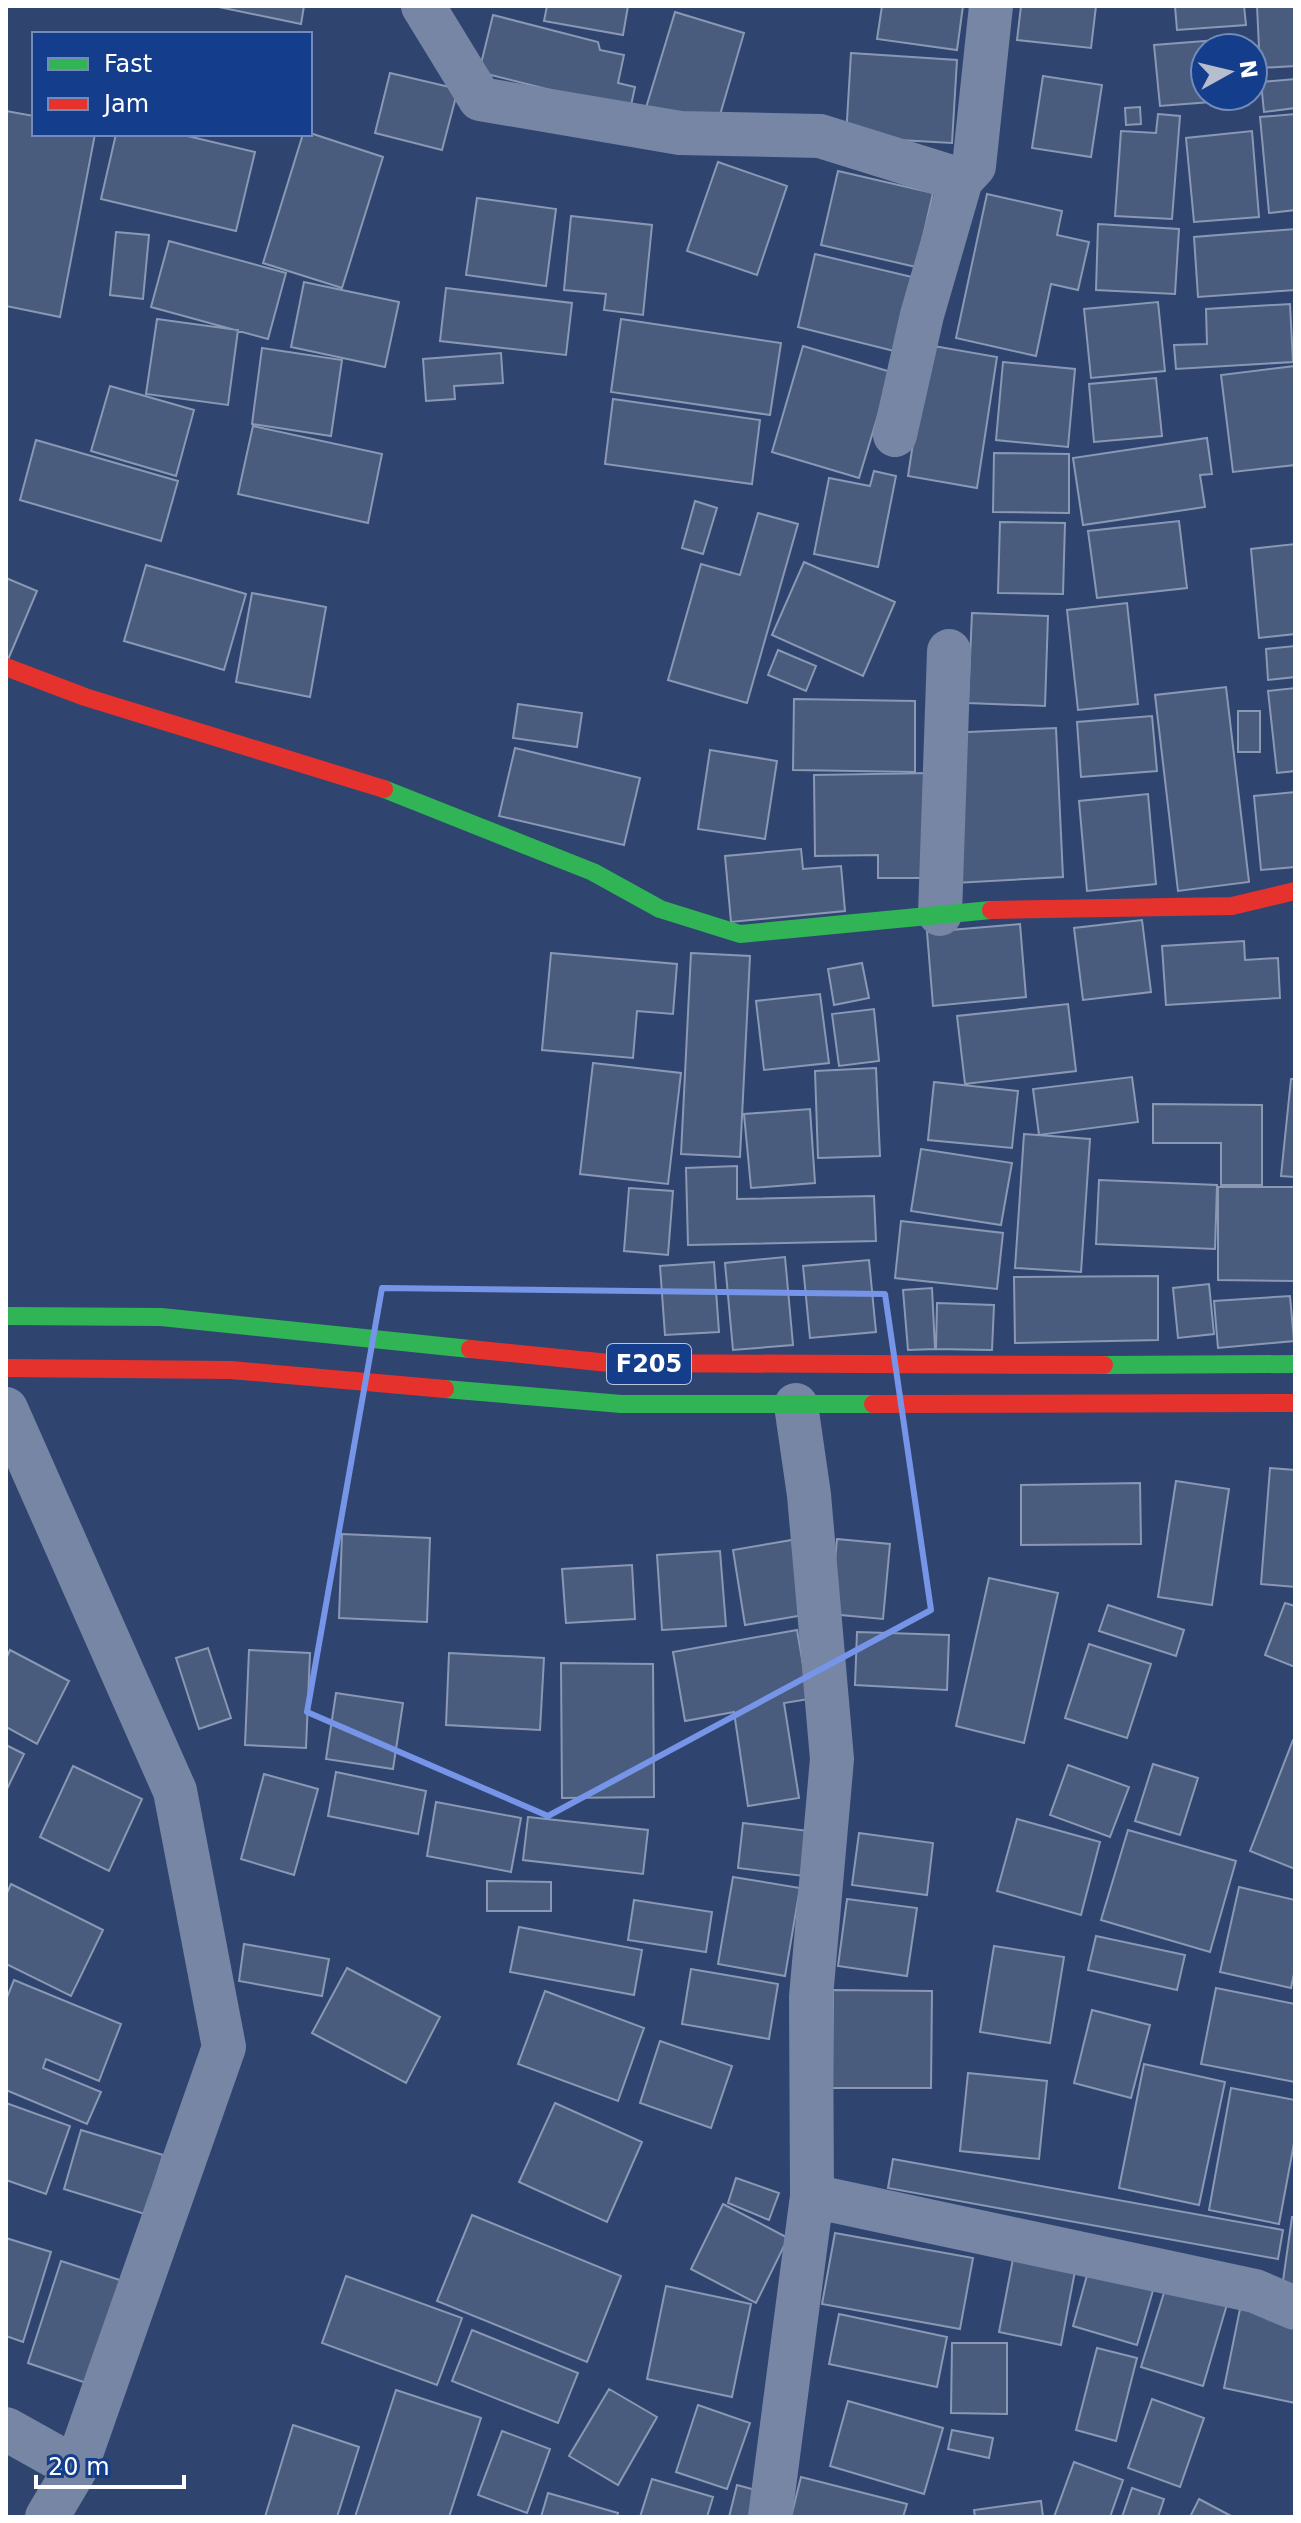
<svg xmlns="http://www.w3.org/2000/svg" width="1301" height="2523" viewBox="0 0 1301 2523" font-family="'DejaVu Sans',sans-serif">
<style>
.building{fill:#495c7e;stroke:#8a98b3;stroke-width:2}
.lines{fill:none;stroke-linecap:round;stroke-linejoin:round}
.street{stroke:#7686a4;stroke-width:44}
.fast{stroke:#30b455;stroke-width:18}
.jam{stroke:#e5322d;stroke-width:18}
.marked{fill:none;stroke:#7795e8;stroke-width:6;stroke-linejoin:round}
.labels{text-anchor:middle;stroke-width:7;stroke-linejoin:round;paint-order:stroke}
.shield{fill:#143d8b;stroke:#b8c5dc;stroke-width:2}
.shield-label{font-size:24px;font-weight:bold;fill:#fff}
</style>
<rect width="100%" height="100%" fill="#2f4570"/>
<path class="building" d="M214,6H304L301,24Z
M547,6H628L623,35L544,21Z
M882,6H963L957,50L877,39Z
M1021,6H1096L1091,48L1017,40Z
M1175,6H1244L1246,25L1177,30Z
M1257,6H1295V66L1260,68Z
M675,12L744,33L715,132L645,111Z
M493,15L598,42L600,50L624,55L618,83L635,87L630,110L479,72Z
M1243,38L1244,48H1205V96H1248L1249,99L1160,106L1154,45Z
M851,53L957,60L952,143L846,137Z
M390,73L458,89L442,150L375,133Z
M1043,76L1102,85L1091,157L1032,148Z
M1295,79V108L1264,112L1261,82Z
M1140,107L1141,124L1126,125L1125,108Z
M6,111L34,116V134H95L60,317L6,306Z
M1158,114L1180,116L1172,219L1115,216L1121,131L1156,133Z
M1295,114V210L1269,213L1260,117Z
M1252,131L1259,217L1194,222L1186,138Z
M310,133L383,157L342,288L263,263L303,134Z
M116,134H179L255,152L236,231L101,199Z
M718,162L787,186L757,275L687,251Z
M838,171L933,193L916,267L821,245Z
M987,194L1062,211L1057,235L1089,242L1078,290L1051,284L1036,356L956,338Z
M477,198L556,209L546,286L466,275Z
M571,216L652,225L643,315L604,310L606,294L564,290Z
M1098,224L1179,229L1175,294L1096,290Z
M1295,229V290L1198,297L1194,237Z
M116,232L149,235L143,299L110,295Z
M169,241L286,273L268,339L151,307Z
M815,254L912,277L894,351L798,327Z
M304,282L399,302L385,367L291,347Z
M446,288L572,303L566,355L440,341Z
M1158,302L1165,371L1091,378L1084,309Z
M1290,304L1293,362L1176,369L1174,345L1207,344L1206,309Z
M157,319L238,330L228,405L146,394Z
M621,319L781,343L770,415L611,392Z
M928,345L997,357L977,488L908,476Z
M803,346L891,372L859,478L772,452Z
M262,348L342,360L331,436L252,424Z
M501,353L503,383L454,386L455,399L426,401L423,359Z
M1003,362L1075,369L1068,447L996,440Z
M1295,366V465L1233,472L1221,375Z
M1156,378L1162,436L1094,442L1089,384Z
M110,386L194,410L176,476L91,451Z
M613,399L760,420L752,484L605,464Z
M253,426L382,454L368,523L238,494Z
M1207,438L1212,474L1200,475L1205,507L1083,525L1073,458Z
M36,440L178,481L161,541L20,500Z
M994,453L1069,454V513L993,512Z
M874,471L896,476L878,567L814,554L829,478L870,486Z
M695,501L717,508L703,554L682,548Z
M758,513L798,524L747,703L668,680L701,564L740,575Z
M1179,521L1187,588L1097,598L1088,531Z
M1000,522L1065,523L1063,594L998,593Z
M1295,544V634L1259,638L1251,549Z
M804,562L895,602L863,676L772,635Z
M146,565L246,594L224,670L124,641Z
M6,578L37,591L7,662L6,661Z
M252,593L326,607L310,697L236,682Z
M1127,603L1138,704L1078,710L1067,610Z
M972,613L1048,616L1045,706L968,703Z
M1295,646V677L1268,680L1266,649Z
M778,650L816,666L806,691L768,675Z
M1226,687L1249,882L1178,891L1155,695Z
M1295,688V771L1277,773L1268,691Z
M794,699L915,701V772L793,770Z
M518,704L582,713L577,747L513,738Z
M1238,711H1260V752H1238Z
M1152,716L1157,771L1081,777L1077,722Z
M1056,728L1063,877L955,883L948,733Z
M515,748L640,778L624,845L499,816Z
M710,750L777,761L765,839L698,829Z
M932,773L934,878H878V855L815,856L814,775Z
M1295,792V867L1261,870L1254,796Z
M1148,794L1156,884L1087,891L1079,801Z
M801,849L803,869L841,866L845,911L731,922L725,856Z
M1142,920L1151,992L1083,1000L1074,928Z
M1020,924L1026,997L933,1006L927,932Z
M1244,941L1245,960L1278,958L1280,998L1166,1005L1162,946Z
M551,953L677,964L673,1014L637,1011L633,1058L542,1050Z
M691,953L750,956L740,1157L681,1154Z
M862,963L869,998L834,1005L828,969Z
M820,994L829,1063L764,1070L756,1001Z
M1068,1004L1076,1071L965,1084L957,1016Z
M874,1009L879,1061L839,1066L832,1014Z
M593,1063L681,1073L668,1184L580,1174Z
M876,1068L880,1156L818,1158L815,1071Z
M1132,1077L1138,1122L1039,1135L1033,1089Z
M1291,1079H1295V1177L1281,1176Z
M934,1082L1018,1091L1012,1148L928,1140Z
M1153,1104L1262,1105V1185H1221V1143H1153Z
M810,1109L815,1183L751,1188L744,1114Z
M1024,1134L1090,1139L1081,1272L1015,1268Z
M921,1149L1012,1163L1001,1225L911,1211Z
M737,1166V1199L874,1196L876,1241L688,1245L686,1168Z
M1099,1180L1217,1185L1215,1249L1096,1244Z
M1218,1187H1295V1281L1218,1280Z
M629,1188L673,1191L668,1255L624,1251Z
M901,1221L1003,1233L997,1289L895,1278Z
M785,1257L793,1345L733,1350L725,1263Z
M869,1260L876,1332L810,1338L803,1266Z
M714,1262L719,1332L665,1335L660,1266Z
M1158,1276V1340L1015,1343L1014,1277Z
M1209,1284L1214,1334L1178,1338L1173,1288Z
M932,1288L935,1349L908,1350L903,1290Z
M1290,1296L1294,1341L1218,1348L1214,1301Z
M937,1303L994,1305L992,1350L936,1349Z
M1270,1468L1295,1470V1587L1261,1584Z
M1176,1481L1229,1489L1212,1605L1158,1597Z
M1140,1483L1141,1544L1021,1545V1485Z
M342,1534L430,1538L427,1622L339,1618Z
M837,1539L890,1544L883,1619L830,1614Z
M792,1540L804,1615L745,1625L733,1550Z
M720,1551L726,1626L662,1630L657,1555Z
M632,1565L635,1619L566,1623L562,1569Z
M989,1578L1058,1593L1024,1743L956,1726Z
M1285,1603L1295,1606V1667L1265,1655Z
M1108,1605L1184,1630L1176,1656L1099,1631Z
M797,1630L809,1699L784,1703L799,1798L748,1806L734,1712L685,1721L673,1652Z
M857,1632L949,1635L947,1690L855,1685Z
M1089,1644L1151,1664L1127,1738L1065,1718Z
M208,1648L231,1718L199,1729L176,1658Z
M10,1650L69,1681L37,1744L6,1727V1659Z
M249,1650L310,1653L306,1748L245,1745Z
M449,1653L544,1658L540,1730L446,1725Z
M561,1663L653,1664L654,1797L562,1798Z
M336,1693L403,1703L393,1769L326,1759Z
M1293,1740H1295V1869L1250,1851Z
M6,1745L24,1754L6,1791Z
M1153,1764L1198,1778L1180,1835L1135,1821Z
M1068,1765L1129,1787L1110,1837L1050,1815Z
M73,1766L142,1799L109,1871L40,1837Z
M336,1772L426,1791L418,1834L328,1816Z
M264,1774L318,1789L294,1875L241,1859Z
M436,1802L521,1818L511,1872L427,1856Z
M528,1817L648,1830L643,1874L523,1860Z
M1017,1819L1100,1842L1081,1915L997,1891Z
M743,1823L809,1831L804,1876L738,1868Z
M1128,1830L1236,1861L1210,1952L1101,1920Z
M859,1833L933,1843L927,1895L852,1885Z
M733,1877L800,1888L785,1976L718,1964Z
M487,1881L551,1882V1911H487Z
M11,1884L103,1930L71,1996L6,1964V1895Z
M1239,1887L1295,1900V1969L1291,1988L1220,1972Z
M847,1899L917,1908L907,1976L838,1966Z
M634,1900L712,1912L706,1952L628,1940Z
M519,1927L642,1950L634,1995L510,1972Z
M1096,1936L1185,1955L1177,1990L1088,1970Z
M244,1944L329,1959L322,1996L239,1981Z
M994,1946L1064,1957L1050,2043L980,2032Z
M347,1968L440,2017L406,2083L312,2033Z
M691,1969L778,1984L769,2039L682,2024Z
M14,1980L121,2024L99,2081L46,2059L43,2068L101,2092L87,2124L6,2090V2000Z
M1216,1988L1295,2004V2082L1201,2064Z
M833,1990L932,1991L931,2088H832Z
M545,1991L644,2028L618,2101L518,2064Z
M1092,2010L1150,2025L1131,2098L1074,2083Z
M660,2041L732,2066L711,2128L640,2103Z
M1144,2064L1225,2082L1199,2205L1119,2188Z
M968,2073L1047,2081L1039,2159L960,2151Z
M1231,2088L1295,2100V2138L1279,2224L1209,2210Z
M6,2103L70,2126L46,2194L6,2180Z
M555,2103L642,2142L607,2222L519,2182Z
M81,2130L163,2155L145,2214L64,2189Z
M893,2159L1283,2230L1278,2259L888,2188Z
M736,2178L779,2193L769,2220L728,2203Z
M723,2204L788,2238L756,2303L691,2269Z
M472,2215L621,2276L587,2362L437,2301Z
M1292,2217H1295V2290L1282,2288Z
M835,2233L973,2258L960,2329L822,2304Z
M6,2238L51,2252L23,2342L6,2336Z
M1013,2259L1075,2271L1061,2345L999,2332Z
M61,2261L129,2283L95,2386L28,2363Z
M1089,2268L1154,2287L1137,2345L1073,2326Z
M346,2276L462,2318L437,2385L322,2343Z
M1167,2283L1228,2301L1203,2386L1141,2367Z
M666,2286L751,2304L732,2397L647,2379Z
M1240,2309L1295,2320V2403L1224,2388Z
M839,2314L947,2337L937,2387L829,2364Z
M472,2330L578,2373L558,2423L452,2381Z
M952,2343H1007V2414L951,2413Z
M1097,2348L1137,2358L1116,2441L1076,2430Z
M609,2389L657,2417L618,2485L569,2456Z
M396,2390L481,2418L449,2517H355Z
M1152,2399L1204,2418L1180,2487L1128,2468Z
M848,2401L943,2428L924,2494L830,2466Z
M698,2405L750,2423L727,2489L676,2472Z
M293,2425L359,2447L337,2517H265Z
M952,2430L993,2438L989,2458L948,2449Z
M502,2431L550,2449L527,2513L478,2495Z
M1074,2462L1123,2480L1110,2517H1054Z
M801,2477L907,2504L903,2517H791Z
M652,2479L713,2497L707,2517H640Z
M737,2485L767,2493L761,2517H729Z
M1132,2488L1164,2499L1158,2517H1122Z
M548,2493L618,2513L617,2517H541Z
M1199,2499L1233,2517H1190Z
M1041,2501L1043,2517H975L974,2510Z"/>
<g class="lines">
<path class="street" d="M423,6L480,99L680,133L820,136L961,180L974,166L991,6
M895,435L922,315L961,180
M940,914L949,651
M6,1409L175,1791L224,2047L76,2468L47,2517
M812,2196L1255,2291L1295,2308
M6,2429L76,2468
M770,2517L812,2196L811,1997L832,1759L809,1495L796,1405"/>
<path class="fast" d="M384,789L593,872L660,909L740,934L991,910
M6,1316L161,1317L470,1349
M1104,1365L1295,1364
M445,1389L621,1404H873"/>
<path class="jam" d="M6,667L85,697L384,789
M991,910L1232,906L1295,891
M470,1349L609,1363L1104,1365
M6,1368L231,1370L445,1389
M873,1404L1295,1403"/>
</g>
<path class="marked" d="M382,1288L885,1294L931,1610L548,1816L307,1712Z"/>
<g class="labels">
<rect class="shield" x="607" y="1344" width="84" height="40" rx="6"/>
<g class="shield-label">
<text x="649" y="1372">F205</text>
</g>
</g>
<rect width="1301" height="2523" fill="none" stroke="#ffffff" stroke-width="16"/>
<rect x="32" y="32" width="280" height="104" fill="#143d8b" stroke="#728bb9" stroke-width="2"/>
<rect x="48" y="58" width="40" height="12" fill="#30b455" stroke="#728bb9" stroke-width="2"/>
<text x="104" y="72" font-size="24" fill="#ffffff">Fast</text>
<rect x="48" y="98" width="40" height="12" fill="#e5322d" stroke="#728bb9" stroke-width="2"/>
<text x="104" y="112" font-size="24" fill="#ffffff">Jam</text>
<g transform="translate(1229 72) rotate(82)"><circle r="38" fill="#143d8b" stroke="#728bb9" stroke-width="2"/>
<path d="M0-6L14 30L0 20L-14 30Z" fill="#b6becd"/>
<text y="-12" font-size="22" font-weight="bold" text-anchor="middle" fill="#ffffff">N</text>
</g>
<path d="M36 2475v12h148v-12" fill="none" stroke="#ffffff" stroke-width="4"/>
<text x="48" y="2475" font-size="24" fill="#ffffff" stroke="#143d8b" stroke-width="6" paint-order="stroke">20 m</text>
</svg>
